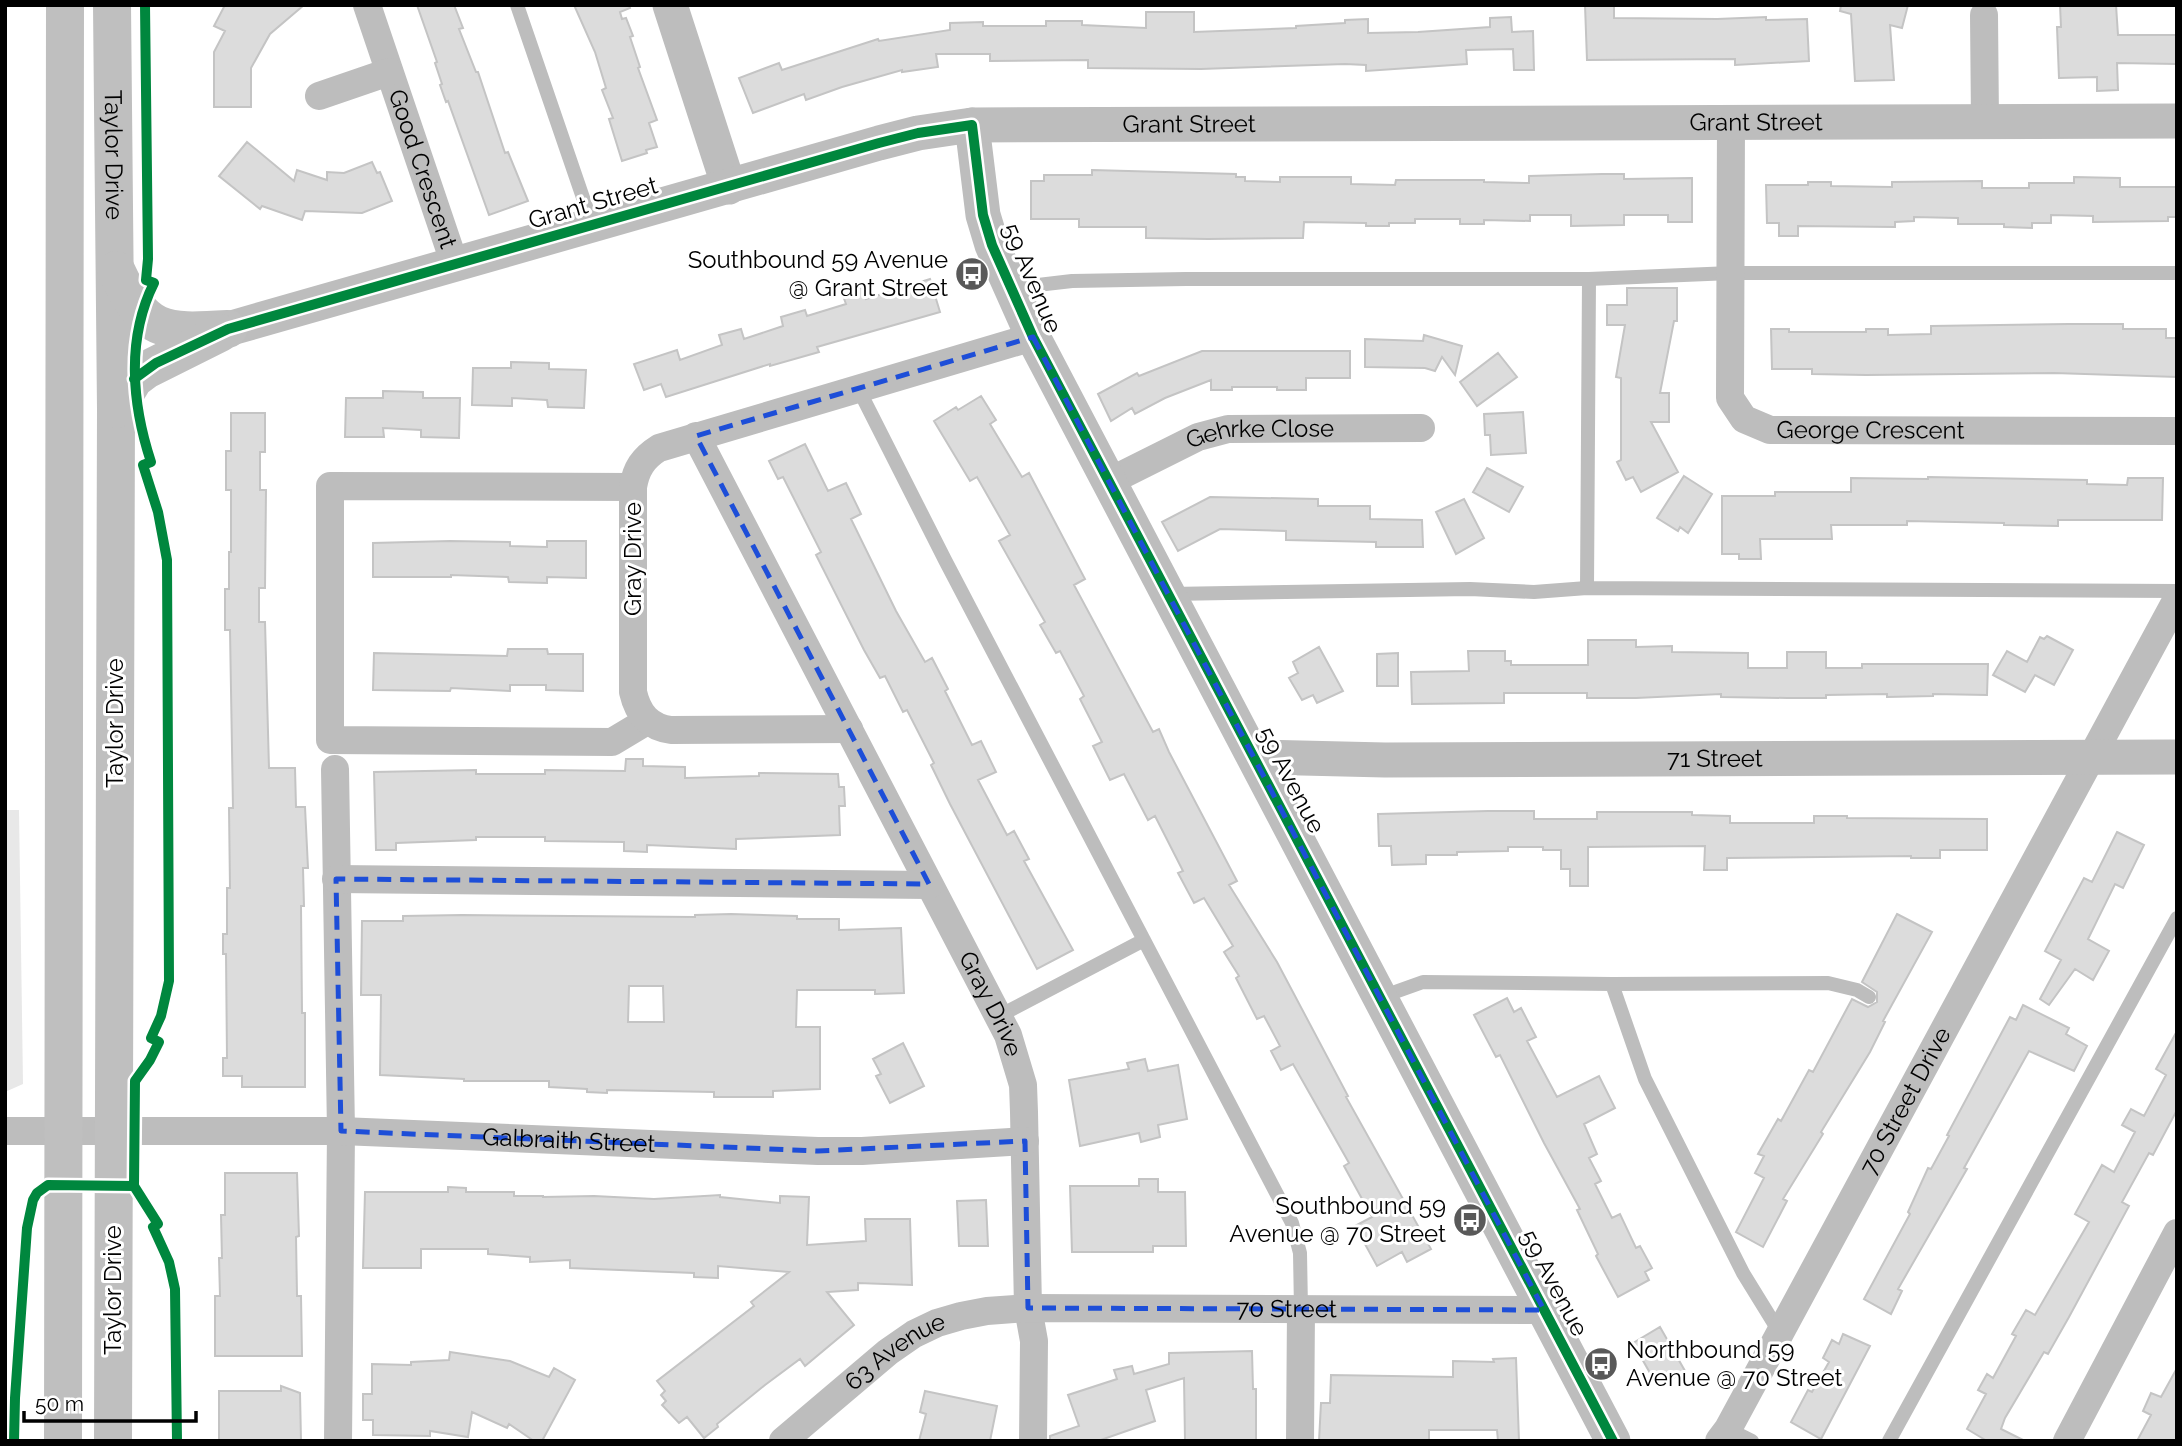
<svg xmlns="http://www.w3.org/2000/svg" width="2182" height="1446" viewBox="0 0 2182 1446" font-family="Raleway,sans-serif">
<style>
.green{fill:#e8e8e8}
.building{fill:#dcdcdc;stroke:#c4c4c4;stroke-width:2;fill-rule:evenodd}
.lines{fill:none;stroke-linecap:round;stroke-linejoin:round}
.service{stroke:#bdbdbd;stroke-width:14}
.minor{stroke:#bdbdbd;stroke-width:28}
.tertiary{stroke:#bdbdbd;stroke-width:35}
.secondary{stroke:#bfbfbf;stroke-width:38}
.cycleway-casing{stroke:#fff;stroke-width:15}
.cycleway{stroke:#00873e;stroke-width:10}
.marked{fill:none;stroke:#1d4ed8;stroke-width:5;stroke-dasharray:14 9;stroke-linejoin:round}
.labels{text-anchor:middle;stroke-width:6;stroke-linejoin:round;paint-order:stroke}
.street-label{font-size:24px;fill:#000;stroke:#fff}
.poi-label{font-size:24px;fill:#000;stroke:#fff;text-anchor:end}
</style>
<rect width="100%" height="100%" fill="#fff"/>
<path class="green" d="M5,810H19L23,1084L5,1092Z"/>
<path class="building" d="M225,5H304L270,34L251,68V107H214V52L225,31L214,26Z
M417,5H454L463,28L459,29L476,72H478L505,153L508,152L528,201L489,215L448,101L446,102L440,85L442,84L435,63L437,62Z
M574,5H629L630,8L620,12L622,19L626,18L633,36L630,37L640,67L638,68L657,120L649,123L657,147L646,150L647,153L622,161L609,119L613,118L602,90L606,88L595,52Z
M1585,5H1614V18L1717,19L1766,17V20L1807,19L1809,61L1735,65V59L1587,60Z
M1841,5H1908L1902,28L1890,25L1894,80L1855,81L1851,14L1840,11Z
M2060,5H2116L2118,35H2177V64L2117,63L2118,90L2097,91V77L2059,78L2057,27H2061Z
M1146,12H1194V32L1296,28V26L1345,23V20L1368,19V33L1418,32L1490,27V18L1511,17L1512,32L1533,31L1534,70H1514L1513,49L1466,50L1467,64L1366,71V65L1345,64L1201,69L1088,68V60L990,61V54H936L938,67L902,72V70L842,87L806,100L804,94L753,113L739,78L779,63L782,70L878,39L879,41L950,30V23L983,22V26H1046V21H1082V25L1146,28Z
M247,142L294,181L297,170L327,180V172L344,173L372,162L377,173L380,172L392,201L362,213L305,211L302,220L262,206L260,209L219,176Z
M1092,170L1236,174V177H1245V181L1280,182V177H1351V184L1395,185L1396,180H1484V182L1529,183V176L1602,174H1624V179L1692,178V222H1668V215H1624V225L1571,226V215H1530V221L1484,220V224H1460V219H1415V223H1389V226H1366V223L1304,222L1303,238L1208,239L1146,238V227H1079V219H1031V181H1044V175H1092Z
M2074,177L2120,178V187H2177V217H2168V221L2093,222V216L2051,215V223H2032V228L2004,227V224H1958V218L1914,217V221L1895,222V227L1798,226V236H1779V223H1767L1766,185H1808V182H1831V186L1892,187V182L1982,181V188H2029V183H2074Z
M930,279L940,312L817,347L819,352L770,366V364L666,397L661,384L644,390L634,364L677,350L680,360L722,345L719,335L741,329L744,339L783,326L781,317L805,310L807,316L846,304L842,293L862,287L866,299Z
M1627,288H1677V321H1674L1660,393H1669V422H1651L1678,472L1641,492L1633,477L1626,480L1617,462L1621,460V378L1616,377L1625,325H1607V305H1627Z
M2069,324H2123V329H2166V338H2177V377L2054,373L1866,375L1812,374V369H1772L1771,329H1789V332H1866V329H1888V335L1931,334V326Z
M1424,335L1462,346L1455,375L1442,357L1435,371L1425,368L1365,367V339L1423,341Z
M1202,351H1350V378H1306V390H1277V387H1232V390H1211V380L1165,398L1135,414L1132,408L1111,421L1098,394L1137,373L1139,376Z
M1498,353L1517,377L1477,406L1460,382Z
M511,362L549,363V369L586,370L584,408L548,407L547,400L512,398V406L472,405L473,368H511Z
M383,391L423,392V398H460L459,438L421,437V430L383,428L384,437H345L346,398H383Z
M981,396L996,420L990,424L1022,477L1029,473L1085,579L1074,585L1153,732L1159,729L1169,752L1237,881L1229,885L1277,962L1348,1096L1346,1097L1431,1249L1407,1262L1402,1252L1377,1266L1355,1226L1372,1217L1344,1166L1349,1163L1293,1064L1281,1070L1271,1051L1280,1046L1264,1016L1257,1019L1236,978L1239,976L1224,952L1233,946L1204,898L1194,903L1178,873L1183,871L1155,816L1148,820L1124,774L1110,780L1093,746L1102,742L1080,699L1084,696L1060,651L1056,653L1040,625L1045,622L999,541L1010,535L977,477L970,481L934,421L956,407L958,410Z
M1523,412L1526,453L1491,455L1490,435H1485L1484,414Z
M231,413H265V452H260V490H266L265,588H259V622H265L269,768H295L296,807H305L308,868H303L304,906H301L302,1013H305V1087H242V1076H223V1058H227L226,954H223V934H227V888H230L229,808H233L230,630H225V589H229V552H231V490H226V451H231Z
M805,444L828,491L846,483L861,514L851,519L896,611L925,662L932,658L948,689L945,691L972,745L981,741L996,772L978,780L1007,835L1014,831L1029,859L1024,861L1073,950L1037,969L950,804L931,765L934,763L907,710L903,712L885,676L880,678L864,650L816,555L821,552L783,477L778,479L769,461Z
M1487,468L1523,487L1509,512L1473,492Z
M1684,476L1712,494L1688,533L1680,527L1678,531L1657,518Z
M1928,477L2087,480V484L2127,485L2128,478H2163L2162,520H2058V526L2004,525V523L1907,521V525H1831L1832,539H1760L1761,559H1739V554H1722V496H1775V492H1851V478L1928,479Z
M1210,497L1318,499V506H1370V519L1422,520L1423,547H1376V542L1286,540V531L1220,529L1178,551L1162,522Z
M1464,499L1484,538L1456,554L1436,512Z
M450,541L510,542V546L547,547V541H586V578L547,577V583L509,582L508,577L451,575V577H373V543Z
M2047,636L2073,650L2054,685L2035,675L2025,692L1993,675L2007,651L2027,662L2040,637L2044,639Z
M1588,640H1636V647L1672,646V652L1748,653V668H1787V652H1826V668H1862V664H1988L1987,695L1933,694V696L1887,697V694L1826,695V698H1787L1721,697V694L1636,698H1587V693H1504V703L1412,704L1411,672L1469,671L1468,651H1505V661H1511V665H1588Z
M1319,647L1343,691L1317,703L1313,695L1302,700L1289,678L1298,673L1293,662Z
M508,649H547L548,654H583V691L546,690V685H510V691L451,688L450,691L373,690L374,653L507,656Z
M1398,653V686H1377V654Z
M626,759H643V766L685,767V778L759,776V773L838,774L839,787H844L845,806H839L840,835L736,839V849L647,845V852L624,851V842L545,841V837H476V840L396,843V850H376L374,772L476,770V774H545V770L625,771Z
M1488,811H1534V819H1597V812H1692V815L1730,816V823H1814V816H1847V818L1987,819V850H1940V858H1911V856L1727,858V870H1704L1705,846L1588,847V886H1570V869H1561V850H1543V847H1508V851L1457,852V855H1426V864L1392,865L1391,846H1379L1378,814Z
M2117,832L2144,845L2123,888L2115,884L2088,939L2109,951L2093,980L2075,969L2049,1005L2040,999L2061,960L2045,951L2084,878L2092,882Z
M731,914L797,916V919H839V930L901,928L904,993L875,994V990H797L796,1027H820V1089L773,1091V1097H714V1092L607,1090V1093L587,1092V1089L549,1087V1081H464V1079L380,1075L381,995H361L362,921H403V916L462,915L695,917V915ZM629,986H663L664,1022H628Z
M1897,914L1932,932L1883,1021L1885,1022L1870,1052L1821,1132L1823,1134L1783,1199L1787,1201L1763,1247L1736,1232L1764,1178L1755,1173L1764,1156L1758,1154L1778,1119L1781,1121L1809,1070L1813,1072L1852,999L1868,1007L1877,1002V992L1862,982Z
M1507,998L1514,1012L1521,1008L1536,1037L1527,1041L1557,1097L1599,1076L1615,1108L1584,1124L1597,1154L1589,1158L1601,1181L1595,1184L1612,1218L1620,1214L1636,1248L1640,1246L1652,1268L1645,1272L1649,1280L1618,1297L1596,1256L1598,1254L1577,1210L1580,1209L1544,1143L1500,1055L1496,1057L1474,1015Z
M2023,1005L2069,1028L2066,1034L2087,1046L2074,1071L2029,1051L1964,1168L1967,1169L1898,1289L1902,1291L1891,1314L1864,1299L1910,1214L1908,1212L1928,1168L1931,1169L1949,1136L1947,1135L2010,1017L2016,1020Z
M2177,1031V1110L2153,1155L2149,1153L2122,1202L2129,1206L2069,1317L2048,1354L2044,1352L2005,1418L2001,1429L2025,1441H1987L1967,1429L1986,1394L1978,1390L1987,1374L1993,1378L2016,1336L2012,1334L2026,1310L2035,1315L2089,1222L2075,1214L2102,1165L2114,1172L2135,1132L2122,1125L2131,1109L2144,1116L2166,1075L2156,1069Z
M903,1043L924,1086L890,1103L876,1076L881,1074L873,1059Z
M1145,1059L1148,1071L1178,1065L1187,1119L1158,1125L1160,1137L1141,1142L1139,1133L1080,1146L1069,1080L1129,1069L1127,1063Z
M225,1173H297L299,1236L296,1237L297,1296H301L302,1356H215V1296H220L219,1258H222L221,1215H225Z
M1139,1179H1158V1192H1185L1186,1246H1153V1252H1072L1070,1186H1139Z
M448,1187L466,1188V1192H514V1196H543V1197L594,1196L654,1199L720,1195V1197L780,1203V1196L809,1197L807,1245L866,1241L865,1219H910L912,1285L858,1283V1290L827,1292L854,1325L805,1366L800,1359L765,1385L717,1424L718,1427L704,1438L687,1417L679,1423L662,1405L666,1401L661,1395L665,1391L657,1381L754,1306L751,1302L789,1272L718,1266V1278L694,1277V1273L570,1268V1260L530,1262V1257L488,1254V1249H421V1268H363L365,1192H448Z
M986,1200L988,1246H959L957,1201Z
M1660,1327L1685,1371L1658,1387L1633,1343Z
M1843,1334L1870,1346L1821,1439L1791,1422L1808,1390L1812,1392L1829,1362L1823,1358L1832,1340L1839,1344Z
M1252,1351L1253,1389H1256V1441H1185L1184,1378L1146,1390L1155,1421L1098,1441H1050V1436L1079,1426L1068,1395L1117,1379L1114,1370L1132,1366L1134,1374L1169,1364V1353Z
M450,1352L510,1361L549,1377L554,1368L575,1380L542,1441H534L509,1424L507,1428L472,1412L468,1437L430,1431V1436L373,1435V1420H363V1394H372V1364L411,1365V1362L449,1360Z
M1516,1358L1519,1441H1498L1497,1430H1429V1441H1319L1321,1403H1330L1331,1375L1453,1377V1361L1494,1362L1493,1359Z
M2177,1368V1441H2137L2151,1415L2143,1411L2151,1393L2161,1397Z
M281,1386L300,1393L301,1441H219V1391H281Z
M925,1391L997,1406L990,1441H919L926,1414L920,1412Z"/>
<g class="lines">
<path class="service" d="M517,5L592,224
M1012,288L1072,281L1186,279H1589L1731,273H2177
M858,388L945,560L1292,1223L1300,1253L1301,1309
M1587,588L1589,279
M1170,594L1470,589L1534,592L1587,588L2177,591
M1612,984L1645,1079L1743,1273L1780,1333
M1381,997L1423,982L1612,984L1828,983L1857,990L1869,997
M999,1016L1144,940
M1728,1429L1752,1441
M1889,1441L2177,918"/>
<g class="minor">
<path id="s1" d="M367,5L455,265"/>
<path d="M1984,15L1985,122"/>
<path d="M319,96L389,72"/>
<path id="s2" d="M1731,122L1730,398L1744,419L1770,430L2177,431"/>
<path id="s3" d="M696,436L1008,1035L1023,1085L1024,1112L1028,1308L1034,1341L1033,1441"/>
<path id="s4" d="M1110,481L1198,437L1228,429L1421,428"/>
<path d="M633,487L330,486V740L612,742L647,721"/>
<path d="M849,729L671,730C649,727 638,714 633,692V487C636,469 643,458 659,448L1033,337"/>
<path d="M335,769L341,1131L338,1441"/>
<path d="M336,879L929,885"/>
<path id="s5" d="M5,1131H341L818,1151H862L1025,1141"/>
<path id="s6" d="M783,1441L888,1352L914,1334L937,1323L961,1316L987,1311L1028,1308L1544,1310"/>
<path d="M1300,1441L1301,1309"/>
<path id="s7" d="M1719,1441L1728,1429L1780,1333L2177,599"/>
<path d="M2067,1441L2177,1233"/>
</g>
<g class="tertiary">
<path d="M670,5L729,187"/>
<path d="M972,125L983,215L992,245L1033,337L1613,1441"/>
<path id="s8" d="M228,329L879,143L918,133L972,125L2177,121"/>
<path id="s9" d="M1255,757L1385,760L2177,757"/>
</g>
<g class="secondary">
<path id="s10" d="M112,5L116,409L113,1441"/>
<path d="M116,270C145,333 162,333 228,329"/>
<path d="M116,409L134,379L146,370L220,333"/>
<path d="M63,1441L65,5"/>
</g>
<g class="cycleway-casing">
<path id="cycleway" d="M145,5L148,259L146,280L154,283C126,339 132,404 151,462L143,465L158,512L167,560L169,981L161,1016L151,1038L159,1042L150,1060L135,1081L134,1186L158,1224L153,1227L169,1262L175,1289L177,1441
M134,379L156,363L228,329L879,143L918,133L972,125L983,215L992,245L1033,337L1613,1441
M14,1441L15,1398L27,1228L33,1200L37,1193L48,1185L134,1186"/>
</g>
<use href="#cycleway" class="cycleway"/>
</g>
<path class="marked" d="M1033,337L1544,1310L1028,1308L1025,1141L818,1151L341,1131L336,879L929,884L696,436Z"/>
<defs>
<g id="bus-disc" transform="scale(1.75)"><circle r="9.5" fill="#595959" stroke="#fff"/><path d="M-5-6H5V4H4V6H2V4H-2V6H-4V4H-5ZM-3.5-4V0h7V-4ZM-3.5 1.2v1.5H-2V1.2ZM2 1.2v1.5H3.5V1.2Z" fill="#fff"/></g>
</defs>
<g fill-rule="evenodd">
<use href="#bus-disc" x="972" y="274"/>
<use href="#bus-disc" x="1470" y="1220"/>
<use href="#bus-disc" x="1601" y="1364"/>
</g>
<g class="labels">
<g class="street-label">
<text dy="8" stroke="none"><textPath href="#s8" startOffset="1556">Grant Street</textPath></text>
<text dy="8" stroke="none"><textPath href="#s8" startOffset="989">Grant Street</textPath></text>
<text dy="8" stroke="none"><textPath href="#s10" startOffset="150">Taylor Drive</textPath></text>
<text dy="8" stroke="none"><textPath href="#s1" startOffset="173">Good Crescent</textPath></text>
<text transform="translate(593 203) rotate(-16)" y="8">Grant Street</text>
<text transform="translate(1032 278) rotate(67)" y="8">59 Avenue</text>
<text dy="8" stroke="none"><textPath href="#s2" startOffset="430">George Crescent</textPath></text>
<text dy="8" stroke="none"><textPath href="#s4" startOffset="161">Gehrke Close</textPath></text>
<text transform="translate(633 559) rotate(-90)" y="8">Gray Drive</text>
<text transform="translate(115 723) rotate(-90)" y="8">Taylor Drive</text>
<text dy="8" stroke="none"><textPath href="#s9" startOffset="460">71 Street</textPath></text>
<text transform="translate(1291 780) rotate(62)" y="8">59 Avenue</text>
<text dy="8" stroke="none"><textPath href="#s3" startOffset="640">Gray Drive</textPath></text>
<text dy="8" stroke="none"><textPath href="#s7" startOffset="388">70 Street Drive</textPath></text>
<text dy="8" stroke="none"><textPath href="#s5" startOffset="564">Galbraith Street</textPath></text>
<text transform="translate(1554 1283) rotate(62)" y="8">59 Avenue</text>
<text transform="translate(113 1290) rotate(-90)" y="8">Taylor Drive</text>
<text dy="8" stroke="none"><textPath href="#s6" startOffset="546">70 Street</textPath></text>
<text dy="8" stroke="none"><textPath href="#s6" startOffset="144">63 Avenue</textPath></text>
</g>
<g class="poi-label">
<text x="948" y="268">Southbound 59 Avenue<tspan x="948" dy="28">@ Grant Street</tspan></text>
<text x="1446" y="1214">Southbound 59<tspan x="1446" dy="28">Avenue @ 70 Street</tspan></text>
<text x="1626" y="1358" text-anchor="start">Northbound 59<tspan x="1626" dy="28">Avenue @ 70 Street</tspan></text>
</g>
</g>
<rect width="2182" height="1446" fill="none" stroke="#000000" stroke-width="14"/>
<path d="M24 1411v10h172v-10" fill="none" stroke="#000000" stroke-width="3.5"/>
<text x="35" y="1411" font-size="21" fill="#000000" stroke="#ffffff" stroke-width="5" paint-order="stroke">50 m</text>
</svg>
